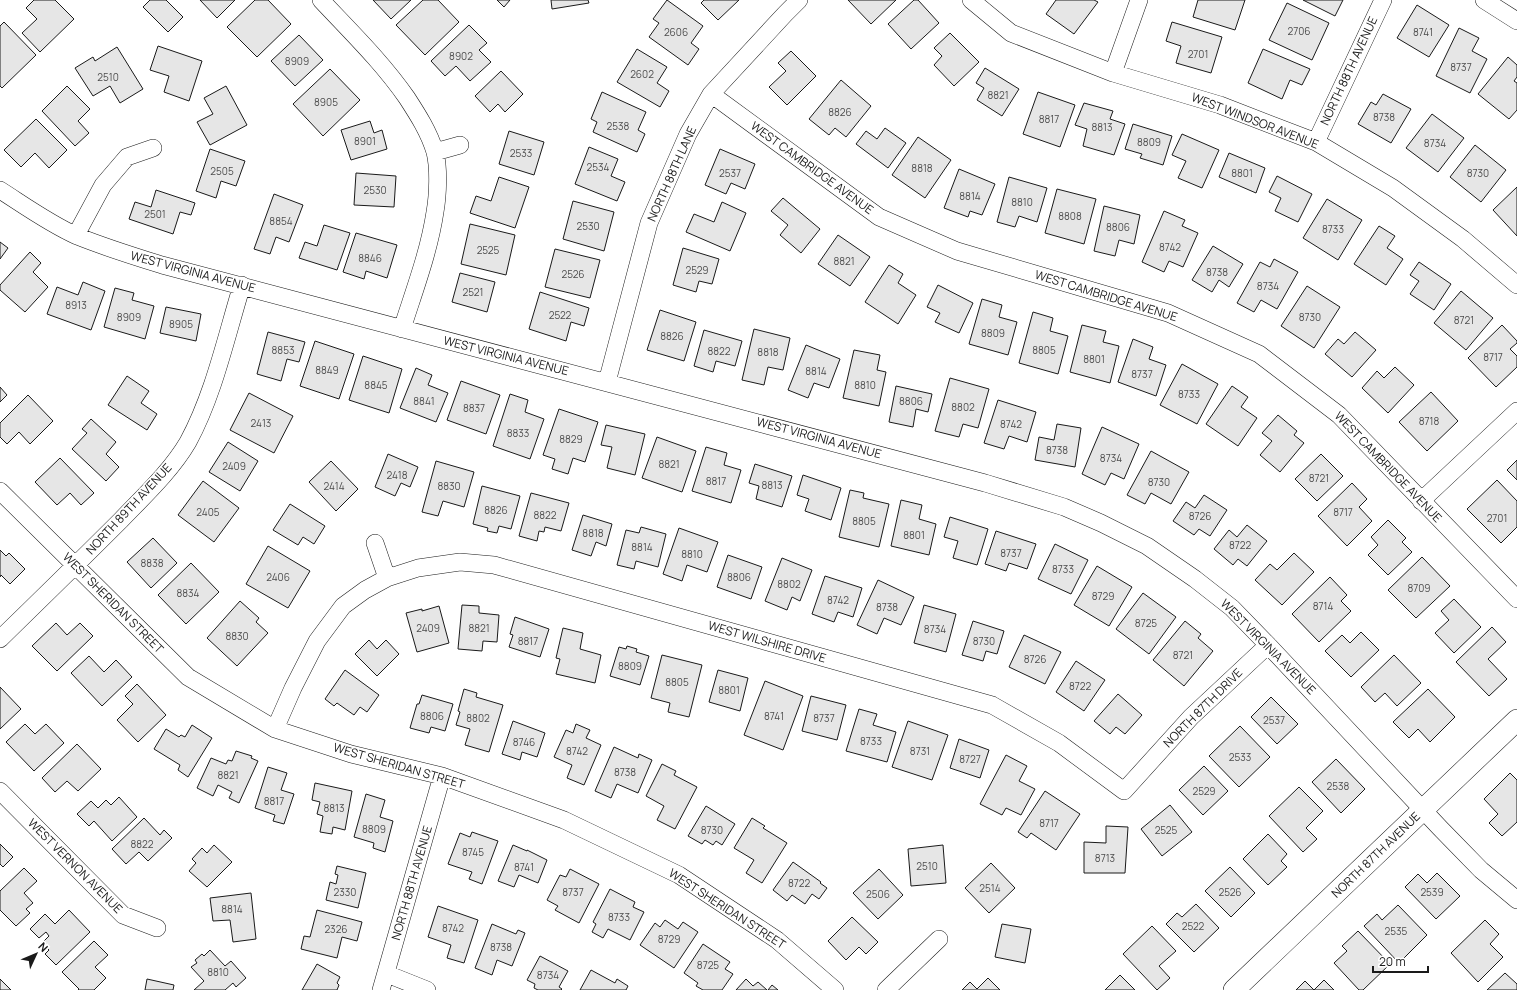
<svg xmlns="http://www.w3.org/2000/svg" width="1517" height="990" viewBox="0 0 1517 990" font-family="Manrope,sans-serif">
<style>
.building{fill:#e6e6e6;stroke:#1a1a1a}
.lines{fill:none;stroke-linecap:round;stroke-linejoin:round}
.minor-casing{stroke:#1a1a1a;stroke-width:18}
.tertiary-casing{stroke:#1a1a1a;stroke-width:22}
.minor{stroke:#fff;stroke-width:17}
.tertiary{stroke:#fff;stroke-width:21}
.labels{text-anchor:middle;stroke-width:3;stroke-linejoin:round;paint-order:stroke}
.number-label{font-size:10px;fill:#4d4d4d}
.street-label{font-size:12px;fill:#1a1a1a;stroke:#fff}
</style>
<rect width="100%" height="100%" fill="#fff"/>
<path class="building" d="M34,0H55L74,19L40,52L22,33L37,19L26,8Z
M150,0H166L183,17L168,32L143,7Z
M200,0H235L217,18Z
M255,0H268L291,24L257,57L227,27Z
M373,0H411L391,19Z
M423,0H438L459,22L425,55L396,25Z
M497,0H510L504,7Z
M551,0H588L589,3L552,9Z
M667,0L703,26L691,43L699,49L688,65L649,37L659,23L653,19Z
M704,0H739L718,20L701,3Z
M848,0H896L871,24Z
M914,0H918L939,23L911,49L888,24Z
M1056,0H1094L1098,2L1074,34L1046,14Z
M1198,0H1245L1235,30L1193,17Z
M1303,0H1343L1335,16Z
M1287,3L1329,23L1312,60L1269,40Z
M1417,5L1449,25L1429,57L1397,38Z
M4,22L36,55L2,88L0,86V26Z
M1172,22L1222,37L1211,73L1176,63L1181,46L1166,41Z
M469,25L487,43L479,50L491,62L470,81L456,66L445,76L431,61Z
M1459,28L1479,38L1472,51L1487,59L1470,93L1436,76Z
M950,33L979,62L954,86L934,65L942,56L934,48Z
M299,35L323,60L295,86L271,61Z
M158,46L202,61L189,101L164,92L169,76L150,70Z
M117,47L143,89L120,103L110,86L93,96L75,68L93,57L95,61Z
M637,49L667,67L657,83L669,91L660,107L617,82Z
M1263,49L1310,69L1302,85L1290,80L1282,99L1248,83Z
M791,51L816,76L787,105L769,87L786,71L778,63Z
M1508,57L1517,65V77L1514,81L1517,83V110L1509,119L1478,94Z
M985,68L1019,89L1002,116L977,100L984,88L976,83Z
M330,69L360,100L323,136L293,104Z
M501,71L523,94L505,112L498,104L490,112L475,96Z
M841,80L871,106L846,137L835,128L829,135L809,119Z
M67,86L90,109L78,121L89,133L75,146L42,111Z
M226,86L247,125L210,145L197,122L213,114L204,98Z
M602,92L646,112L638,130L645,134L637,152L593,132L597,122L591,119Z
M1038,92L1075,105L1060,147L1023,134Z
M1383,94L1411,109L1391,143L1358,124L1371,102L1376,105Z
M1084,103L1113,111L1110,119L1125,124L1114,155L1083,146L1087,129L1075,125Z
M1432,114L1464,138L1438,172L1406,148Z
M36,119L67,150L49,168L35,153L21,167L4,150Z
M370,121L374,133L382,130L387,149L351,160L341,130Z
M1133,124L1172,136L1163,165L1140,158L1142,154L1125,149Z
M885,128L906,143L888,168L856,144L866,131L877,139Z
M509,131L544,142L534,175L499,164Z
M1182,134L1219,150L1202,188L1178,178L1186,161L1172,155Z
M918,137L951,160L925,198L892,175Z
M1475,145L1506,170L1481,202L1450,177Z
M589,147L618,159L611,176L625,182L617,201L575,184Z
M210,149L245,161L236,186L221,181L216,198L196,191Z
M720,149L755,164L745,189L731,183L726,194L705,185Z
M1229,153L1265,168L1256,193L1219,177Z
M959,169L995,184L982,215L970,211L968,217L944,208Z
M356,173L396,176L394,207L354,205Z
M1277,176L1312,194L1298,222L1275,211L1281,198L1269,192Z
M499,177L529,187L515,228L470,213L476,196L491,201Z
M1009,177L1047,188L1037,222L1019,216L1015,227L997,222Z
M1517,187V236L1493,210Z
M1057,189L1096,199L1084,244L1045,233Z
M156,190L195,203L191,215L180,212L173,234L129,219L135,202L151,207Z
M274,194L303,205L289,242L276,237L270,254L254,249Z
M783,198L820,229L801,253L780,235L788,225L771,211Z
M1327,199L1362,220L1338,260L1303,238Z
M573,201L614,212L604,251L563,239Z
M722,202L746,213L730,251L686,232L694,214L714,222Z
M1104,206L1140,215L1134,244L1119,240L1115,256L1094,251Z
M1164,211L1185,220L1182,226L1198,233L1183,267L1169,261L1164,272L1142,262Z
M470,224L515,235L506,275L461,264Z
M324,225L350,233L337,270L299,258L305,242L317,246Z
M1379,226L1395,236L1387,248L1403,259L1386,285L1354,264Z
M356,233L397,245L387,278L366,271L364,279L343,272Z
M838,235L870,257L850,286L818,264Z
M0,242L8,248L0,259Z
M1213,246L1243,264L1229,287L1219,280L1212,292L1192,280Z
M683,248L719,259L712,284L699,281L696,292L673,285Z
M555,249L600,260L590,298L545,287Z
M30,252L41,263L33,272L48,287L25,312L0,290V285Z
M1274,259L1298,272L1277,309L1261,300L1254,312L1237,303L1260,262L1270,267Z
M1419,262L1451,284L1434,310L1410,294L1419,281L1410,275Z
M889,265L903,274L898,283L916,295L898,324L865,302Z
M460,273L495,282L487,312L452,302Z
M83,282L105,291L91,330L47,314L57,287L78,295Z
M938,285L973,303L959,333L935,322L940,313L927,307Z
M1307,286L1340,307L1314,348L1281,326Z
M115,288L134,293L132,300L154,306L145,339L104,327Z
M1461,291L1493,318L1466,350L1434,323Z
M540,292L589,308L584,326L571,322L566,341L529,329Z
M982,299L1002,305L999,317L1017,322L1008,355L969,344Z
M166,307L201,314L196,341L160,333Z
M660,310L696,322L684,361L647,350Z
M1033,312L1053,318L1050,331L1068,336L1058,374L1019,363Z
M1082,325L1106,331L1103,342L1119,346L1110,383L1070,372Z
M1502,325L1517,341V343L1510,349L1517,356V367L1496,387L1468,358Z
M754,329L790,338L783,370L768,367L764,385L742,380Z
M704,330L742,341L735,366L716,361L713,372L694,366Z
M268,332L305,342L299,362L287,359L281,381L257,374Z
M1355,332L1376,350L1352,377L1325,354L1338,339L1344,344Z
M1133,339L1153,347L1149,359L1166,365L1156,396L1118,382Z
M315,341L354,354L339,399L300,386Z
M806,345L840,359L829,388L814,383L808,398L788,390Z
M854,350L880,355L877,370L886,372L879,406L843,398Z
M363,356L402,369L389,413L349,400Z
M1182,364L1218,384L1197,424L1160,405Z
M1395,367L1414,385L1388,413L1362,388L1377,371L1384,378Z
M416,368L432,375L428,385L448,393L436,422L400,408Z
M127,376L149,391L141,403L157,414L147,430L108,405Z
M950,378L989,389L978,428L963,424L959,437L935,431Z
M461,381L500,395L486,434L447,420Z
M896,386L932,394L928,412L916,409L913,427L889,422Z
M1232,386L1248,397L1241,407L1257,418L1238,446L1206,424Z
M0,387L7,395L0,402Z
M1431,392L1458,421L1427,451L1399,422Z
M249,393L293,416L274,453L230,430Z
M510,394L528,400L525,412L544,419L530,459L493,446Z
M28,395L53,421L30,444L19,432L7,444L0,437V423Z
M998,400L1036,412L1027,442L1009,436L1004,449L984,443Z
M559,409L598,422L585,462L573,458L568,474L552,469L555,459L543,455Z
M1278,415L1297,431L1294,435L1304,443L1280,472L1260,455L1272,441L1262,433Z
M91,419L116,442L106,454L119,467L106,481L72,449L87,433L82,429Z
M1057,424L1081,428L1075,467L1035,460L1039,437L1054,440Z
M606,425L645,434L635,475L607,468L612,447L601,445Z
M1102,427L1139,444L1124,479L1111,473L1105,485L1082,474Z
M657,437L696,451L682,492L642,478Z
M228,442L258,461L240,491L209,472Z
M706,447L727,453L724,465L741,470L731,503L692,491Z
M1151,451L1189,472L1171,504L1151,493L1145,504L1127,495Z
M388,454L418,467L410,487L401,483L395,496L375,487Z
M1321,454L1343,476L1317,501L1295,479Z
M60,458L94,493L81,505L70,493L57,505L35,482Z
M1517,460V480L1507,470Z
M331,461L358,489L336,511L309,482Z
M436,461L474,472L464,507L443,501L438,516L422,512Z
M755,464L792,476L782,507L756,499L759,486L749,483Z
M803,475L841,488L831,520L805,511L809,499L797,495Z
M1497,480L1517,501V527L1501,543L1467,509Z
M203,481L239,508L214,542L178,515Z
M1352,483L1367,499L1359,507L1372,521L1347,546L1318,516Z
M482,486L520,496L511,529L499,526L497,533L487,531L488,528L473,524Z
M850,490L864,493L863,498L889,504L879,547L839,537Z
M531,493L569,503L561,531L545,527L544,532L539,531L537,541L519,536Z
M1204,495L1227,510L1210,536L1199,529L1194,535L1173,521L1186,502L1195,508Z
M901,500L922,505L919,519L936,524L929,555L891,546Z
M290,504L325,526L314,544L303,537L298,545L273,530Z
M583,515L612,524L606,546L596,542L591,556L572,550Z
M950,517L988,529L977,565L953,558L958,541L944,537Z
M1388,520L1406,538L1402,542L1412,552L1388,575L1368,555L1378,545L1371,537Z
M1247,525L1267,541L1247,566L1238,559L1233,565L1214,549L1229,530L1237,537Z
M641,527L666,534L658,567L636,561L634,569L617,565L626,530L639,533Z
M679,528L718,542L707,572L687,565L682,581L663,574Z
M996,531L1036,544L1027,569L1009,563L1006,571L985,564Z
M153,538L177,563L151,588L127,562Z
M1055,544L1088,560L1071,594L1038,579Z
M268,546L310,571L288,608L246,584Z
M0,550L6,556L9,553L25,569L10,584L1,575L0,577Z
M1294,553L1314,572L1282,605L1255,580L1270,564L1277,570Z
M728,555L762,567L751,599L717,587Z
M1422,557L1450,586L1416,618L1388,590Z
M782,558L812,570L800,601L792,597L787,610L765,601Z
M191,563L219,592L186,624L158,595Z
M1097,566L1132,587L1109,626L1074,605Z
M825,576L862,588L853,617L838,612L834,622L812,614Z
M1330,577L1347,595L1341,601L1351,611L1319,642L1292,614Z
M878,580L914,597L901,625L884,618L877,634L857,625Z
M1143,593L1176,617L1149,654L1116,629Z
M1454,599L1481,627L1454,653L1435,633L1449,620L1441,611Z
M240,601L259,618L256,622L268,633L237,666L207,638Z
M462,605L479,606V613L499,615L497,642L483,641L482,651L458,649Z
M924,605L956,614L946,652L914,643Z
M439,606L449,643L417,652L406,613L422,609V611Z
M515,617L549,629L540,657L509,647L513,635L510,634Z
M973,621L1004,631L997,654L986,651L983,661L962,655Z
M1185,621L1201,634L1198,638L1213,651L1184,686L1153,660Z
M56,623L67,635L80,623L93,636L57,671L32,646Z
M1492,627L1506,642L1488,659L1507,679L1489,696L1456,662Z
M563,628L583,633L580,649L601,655L595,683L556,674L560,659L556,658Z
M1361,632L1379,650L1351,677L1325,651L1342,635L1350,643Z
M1024,635L1061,652L1045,684L1009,667Z
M369,640L377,649L386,640L399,654L377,676L355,654Z
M627,646L637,649L636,652L649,656L640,685L610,676L619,647L626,649Z
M662,655L702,665L689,717L668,712L670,703L651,698Z
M1394,655L1421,683L1397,706L1385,693L1375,702L1361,687Z
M89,656L104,672L116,660L132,677L102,706L71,673Z
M1076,661L1105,680L1084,711L1056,692Z
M345,670L379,695L367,712L360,707L354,715L337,703L334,706L325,699Z
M718,670L748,678L740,711L709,702Z
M765,681L803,696L783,750L744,735Z
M137,684L166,715L138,742L117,720L133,704L125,696Z
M0,687L21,709L0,729Z
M464,689L477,693L476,697L503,705L489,752L465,745L470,729L456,725L460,712L458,711Z
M1428,689L1455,717L1430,742L1418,729L1409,738L1393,722Z
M1118,694L1142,715L1125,734L1116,727L1110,734L1094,721Z
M422,695L453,704L445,731L431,727L429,733L410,728L417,704H419Z
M811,696L846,705L837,740L802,731Z
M1271,697L1298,724L1277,744L1251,717Z
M859,709L877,714L873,725L896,732L887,762L846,751Z
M513,721L545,733L537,757L522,752L520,760L502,754Z
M908,721L948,735L932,780L892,767Z
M25,724L35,734L46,724L64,743L34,771L6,742Z
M576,724L590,730L586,738L601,745L584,785L567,778L572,765L554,757L566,730L573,733Z
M192,725L212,738L188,777L178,770L180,765L154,749L166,729L179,737L181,735L185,737Z
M1240,726L1270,757L1239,787L1209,756Z
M959,739L989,750L980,778L950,768Z
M77,744L101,769L78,791L67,781L55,792L42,778Z
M614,747L638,758L639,754L652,760L638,793L617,784L611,798L595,791Z
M236,751L252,756L251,758L258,761L239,803L229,798L232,792L218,785L213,796L197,788L211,758L226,764L228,760L232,761Z
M1006,755L1027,766L1019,781L1035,789L1021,815L1006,808L1002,815L980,804Z
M1336,759L1365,789L1341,813L1312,782Z
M662,764L676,771L674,775L697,787L675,829L657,820L664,806L646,796Z
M1204,766L1228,791L1203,815L1179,790Z
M268,767L287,773L281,790L294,794L284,824L273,821L275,815L255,808Z
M1510,773L1517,780V822L1502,836L1489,823L1498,814L1484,799Z
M315,783L352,791L345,830L333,827L332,834L320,832L323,816L317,814L320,802L312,800Z
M1299,787L1323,811L1306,828L1317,839L1303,852L1269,816Z
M1045,791L1080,814L1056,850L1031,833L1027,838L1018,832Z
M366,794L385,800L380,817L393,821L385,852L373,848L374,843L354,837Z
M119,797L137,817L112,841L94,821L89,826L77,814L91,801L98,808L106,800L111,805Z
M1170,805L1192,832L1162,856L1141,829Z
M706,806L735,824L722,845L716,841L713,845L705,840L702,844L688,836Z
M144,818L160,835L164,830L172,838L148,861L139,852L126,864L112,849Z
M752,818L765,826L763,828L787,843L762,883L746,873L754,860L734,848Z
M1106,826L1128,827L1125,873H1084V842L1106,843Z
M472,832L498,841L482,884L469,879L472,872L448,864L460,833L470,837Z
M1268,834L1287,854L1281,861L1287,867L1268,885L1243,859Z
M0,844L13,857L3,867L0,864Z
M214,845L232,862L207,887L189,871L196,863L192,859L202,848L207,853Z
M513,845L527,851V850L547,860L538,883L519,875L514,887L498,881Z
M943,845L946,883L911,886L908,849Z
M793,862L821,882L820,883L827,888L819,899L812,894L805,904L792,895L787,901L773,890Z
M991,863L1015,888L989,913L965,888Z
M337,866L366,873L358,908L326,900L330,882L336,884L338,875L335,874Z
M1230,867L1255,893L1231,917L1205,891Z
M24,868L37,881L24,893L33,903L26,909L30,913L16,926L0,910V891Z
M570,869L599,884L579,923L555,910L558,906L547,900L560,875L566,877Z
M879,869L903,895L878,919L853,893Z
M1437,873L1460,896L1436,919L1405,887L1418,874L1427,883Z
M610,889L635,902L633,907L644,912L630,940L608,929L603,938L592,932L596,924L593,922Z
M251,893L256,939L233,942L230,920L213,921L210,898Z
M1196,904L1219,928L1194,952L1166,924L1177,913L1182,917Z
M1398,905L1427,935L1399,963L1364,926L1377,914L1382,920Z
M438,906L478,920L464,963L447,958L451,945L428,937Z
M69,910L90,932L56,965L45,954L49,950L42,943L49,936L46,932L39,938L30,929L45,914L55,924Z
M317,910L362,922L357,941L342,937L337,958L301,949L304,936L310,937Z
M852,917L878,942L866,954L859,947L846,960L828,941Z
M665,920L678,929L683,922L698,932L674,968L640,945L655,923L660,927Z
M1485,920L1499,934L1490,944L1503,957L1478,982L1451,953Z
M492,924L516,934L518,930L525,933L512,966L497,960L492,975L475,968Z
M1002,924L1031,929L1025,963L995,957Z
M1152,926L1176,951L1159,966L1170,978L1157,990L1123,954Z
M1358,931L1390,964L1363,990H1359L1334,963L1347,951L1342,946Z
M94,941L108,955L95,967L106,978L94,990H78L79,989L62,972Z
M703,944L730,962L725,969L733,974L722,990H703L696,986L698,983L684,973Z
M210,950L225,966L231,961L246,978L236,987L233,983L225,990H194L204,981L191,967L197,963L195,960L202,954L204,956Z
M540,956L568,971L559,987L562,989L561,990H538L534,988L535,984L527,980Z
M317,964L340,977L337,983L339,985L337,990H302Z
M591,970L615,983L617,979L628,986L626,990H580Z
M1505,973L1517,984V990H1487Z
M1120,975L1135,990H1105Z
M988,978L1000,990H962L970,982L977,989Z
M0,979L11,990H0Z
M147,979L174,985L173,990H145Z
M746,979L753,986L758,982L767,990H736Z
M1324,980L1334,990H1314Z
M1305,981L1314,990H1296Z
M772,985L778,990H768Z"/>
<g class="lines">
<g class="minor-casing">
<path id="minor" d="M321,0C351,32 382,62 407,98C418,115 429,132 435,152C439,168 438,195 435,212C429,252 414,291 402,329
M971,0L1011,33L1113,73L1220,105L1316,142L1393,188L1463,239L1517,285
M1484,0L1517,21
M1113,73L1139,0
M711,94L879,217L957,251L1168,313L1259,354L1339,415L1517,599
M1316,142L1383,0
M435,152L460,145
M0,190C25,206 50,224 77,236C104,247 133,256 162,265L985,483L1064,507L1101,523L1147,546L1195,579L1232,608L1268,645L1440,828L1481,870L1517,900
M76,235L103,185L127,157L153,148
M607,382L649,223L688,134L711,94L785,14L799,0
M0,491L188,677L275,729L351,754L442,776L564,820L679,875L777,940L835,990
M1421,501L1517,411
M375,543L387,578
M0,639C41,599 81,560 121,520C144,496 171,471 188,442C214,394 226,337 242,285
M275,729L293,688L317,641L343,606L365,590L387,578L418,568L460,562L494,565L992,705L1059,743L1124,791L1191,717L1268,645
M0,791L123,915L157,928
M387,974L427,990
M381,990L442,776
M886,990L939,939"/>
</g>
<g class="tertiary-casing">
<path id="tertiary" d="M1234,990L1517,720"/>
</g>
<use href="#minor" class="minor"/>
<use href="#tertiary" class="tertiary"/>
</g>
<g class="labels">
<g class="number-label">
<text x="1299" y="35">2706</text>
<text x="676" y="36">2606</text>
<text x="1423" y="36">8741</text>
<text x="1198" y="58">2701</text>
<text x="461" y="60">8902</text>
<text x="297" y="65">8909</text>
<text x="1461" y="71">8737</text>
<text x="642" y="78">2602</text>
<text x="108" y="81">2510</text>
<text x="998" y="99">8821</text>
<text x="326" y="106">8905</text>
<text x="840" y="116">8826</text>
<text x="1384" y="121">8738</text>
<text x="1049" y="123">8817</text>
<text x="618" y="130">2538</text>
<text x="1102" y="131">8813</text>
<text x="365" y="145">8901</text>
<text x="1149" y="146">8809</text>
<text x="1435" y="147">8734</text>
<text x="521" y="157">2533</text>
<text x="598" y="171">2534</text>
<text x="922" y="172">8818</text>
<text x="222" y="175">2505</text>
<text x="730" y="177">2537</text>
<text x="1242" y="177">8801</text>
<text x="1478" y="177">8730</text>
<text x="375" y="194">2530</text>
<text x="970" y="200">8814</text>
<text x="1022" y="206">8810</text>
<text x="155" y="218">2501</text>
<text x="1070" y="220">8808</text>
<text x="281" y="225">8854</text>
<text x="588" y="230">2530</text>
<text x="1118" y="231">8806</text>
<text x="1333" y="233">8733</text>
<text x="1170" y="251">8742</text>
<text x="488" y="254">2525</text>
<text x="370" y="262">8846</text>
<text x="844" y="265">8821</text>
<text x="697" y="274">2529</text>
<text x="1217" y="276">8738</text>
<text x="573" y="278">2526</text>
<text x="1268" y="290">8734</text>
<text x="473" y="296">2521</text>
<text x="76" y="309">8913</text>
<text x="560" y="319">2522</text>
<text x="129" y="321">8909</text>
<text x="1310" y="321">8730</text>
<text x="1464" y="324">8721</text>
<text x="181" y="328">8905</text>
<text x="993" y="337">8809</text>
<text x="672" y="340">8826</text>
<text x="283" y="354">8853</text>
<text x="1044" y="354">8805</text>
<text x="719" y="355">8822</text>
<text x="768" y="356">8818</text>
<text x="1493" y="361">8717</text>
<text x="1094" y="363">8801</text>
<text x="327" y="374">8849</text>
<text x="816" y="375">8814</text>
<text x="1142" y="378">8737</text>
<text x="376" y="389">8845</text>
<text x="865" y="389">8810</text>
<text x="1189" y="398">8733</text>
<text x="424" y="405">8841</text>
<text x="911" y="405">8806</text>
<text x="963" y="411">8802</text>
<text x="474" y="412">8837</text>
<text x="1429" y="425">8718</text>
<text x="261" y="427">2413</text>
<text x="1011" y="428">8742</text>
<text x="518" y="437">8833</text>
<text x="571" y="443">8829</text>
<text x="1057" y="454">8738</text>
<text x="1111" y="462">8734</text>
<text x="669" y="468">8821</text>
<text x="234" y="470">2409</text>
<text x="397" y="479">2418</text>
<text x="1319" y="482">8721</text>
<text x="716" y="485">8817</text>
<text x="1159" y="486">8730</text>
<text x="772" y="489">8813</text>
<text x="334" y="490">2414</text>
<text x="449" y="490">8830</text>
<text x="496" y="514">8826</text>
<text x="208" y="516">2405</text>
<text x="1343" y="516">8717</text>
<text x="545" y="519">8822</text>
<text x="1200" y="520">8726</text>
<text x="1497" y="522">2701</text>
<text x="864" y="525">8805</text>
<text x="593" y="537">8818</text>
<text x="914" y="539">8801</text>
<text x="1240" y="549">8722</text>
<text x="642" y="551">8814</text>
<text x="1011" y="557">8737</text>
<text x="692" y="558">8810</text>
<text x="152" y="567">8838</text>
<text x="1063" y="573">8733</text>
<text x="278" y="581">2406</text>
<text x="739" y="581">8806</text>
<text x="789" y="588">8802</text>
<text x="1419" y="592">8709</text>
<text x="188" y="597">8834</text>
<text x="1103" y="600">8729</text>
<text x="838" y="604">8742</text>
<text x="1323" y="610">8714</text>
<text x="887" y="611">8738</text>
<text x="1146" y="627">8725</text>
<text x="428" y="632">2409</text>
<text x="479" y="632">8821</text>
<text x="935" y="633">8734</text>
<text x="237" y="640">8830</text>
<text x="528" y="645">8817</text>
<text x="984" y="645">8730</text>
<text x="1183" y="659">8721</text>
<text x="1035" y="663">8726</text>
<text x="630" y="670">8809</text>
<text x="677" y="686">8805</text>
<text x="1080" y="690">8722</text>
<text x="729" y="694">8801</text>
<text x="432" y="720">8806</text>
<text x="774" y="720">8741</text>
<text x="478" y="722">8802</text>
<text x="824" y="722">8737</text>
<text x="1274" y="724">2537</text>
<text x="871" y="745">8733</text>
<text x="524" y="746">8746</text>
<text x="577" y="755">8742</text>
<text x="920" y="755">8731</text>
<text x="1240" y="761">2533</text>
<text x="970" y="763">8727</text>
<text x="625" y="776">8738</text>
<text x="228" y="779">8821</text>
<text x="1338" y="790">2538</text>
<text x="1204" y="795">2529</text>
<text x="274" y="805">8817</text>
<text x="334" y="812">8813</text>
<text x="1049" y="827">8717</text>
<text x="374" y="833">8809</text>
<text x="712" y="834">8730</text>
<text x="1166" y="834">2525</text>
<text x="142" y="848">8822</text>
<text x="473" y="856">8745</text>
<text x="1105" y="862">8713</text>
<text x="927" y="870">2510</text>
<text x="524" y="871">8741</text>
<text x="799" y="887">8722</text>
<text x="990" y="892">2514</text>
<text x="345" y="896">2330</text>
<text x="573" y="896">8737</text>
<text x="1230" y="896">2526</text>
<text x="1432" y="896">2539</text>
<text x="878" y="898">2506</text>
<text x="232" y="913">8814</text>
<text x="619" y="921">8733</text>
<text x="1193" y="930">2522</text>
<text x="453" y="932">8742</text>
<text x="336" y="933">2326</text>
<text x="1396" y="935">2535</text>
<text x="669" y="943">8729</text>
<text x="501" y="951">8738</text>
<text x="708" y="969">8725</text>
<text x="218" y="976">8810</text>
<text x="548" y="979">8734</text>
</g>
<g class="street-label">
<text transform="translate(1349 71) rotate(-65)" y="4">NORTH 88TH AVENUE</text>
<text transform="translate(1255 121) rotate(21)" y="4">WEST WINDSOR AVENUE</text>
<text transform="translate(812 168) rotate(36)" y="4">WEST CAMBRIDGE AVENUE</text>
<text transform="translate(672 174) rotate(-66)" y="4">NORTH 88TH LANE</text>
<text transform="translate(193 272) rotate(15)" y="4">WEST VIRGINIA AVENUE</text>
<text transform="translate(1106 296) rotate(17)" y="4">WEST CAMBRIDGE AVENUE</text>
<text transform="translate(506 356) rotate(14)" y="4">WEST VIRGINIA AVENUE</text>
<text transform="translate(819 438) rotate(15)" y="4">WEST VIRGINIA AVENUE</text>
<text transform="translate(1388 467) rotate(46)" y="4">WEST CAMBRIDGE AVENUE</text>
<text transform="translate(129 509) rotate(-47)" y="4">NORTH 89TH AVENUE</text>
<text transform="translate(113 603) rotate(45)" y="4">WEST SHERIDAN STREET</text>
<text transform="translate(767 642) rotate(16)" y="4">WEST WILSHIRE DRIVE</text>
<text transform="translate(1268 647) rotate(45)" y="4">WEST VIRGINIA AVENUE</text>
<text transform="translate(1203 708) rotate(-45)" y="4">NORTH 87TH DRIVE</text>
<text transform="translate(399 766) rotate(16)" y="4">WEST SHERIDAN STREET</text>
<text transform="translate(1376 855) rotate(-44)" y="4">NORTH 87TH AVENUE</text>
<text transform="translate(75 866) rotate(45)" y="4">WEST VERNON AVENUE</text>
<text transform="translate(412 883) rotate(-74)" y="4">NORTH 88TH AVENUE</text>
<text transform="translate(727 909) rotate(33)" y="4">WEST SHERIDAN STREET</text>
</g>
</g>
<g transform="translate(36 954) rotate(46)" stroke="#ffffff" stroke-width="3" paint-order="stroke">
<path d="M0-3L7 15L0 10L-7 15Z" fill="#1a1a1a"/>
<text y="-6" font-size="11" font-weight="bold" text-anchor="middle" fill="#1a1a1a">N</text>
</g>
<path d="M1373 966v6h55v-6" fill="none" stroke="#1a1a1a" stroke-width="2"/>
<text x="1379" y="966" font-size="12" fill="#1a1a1a" stroke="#ffffff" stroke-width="3" paint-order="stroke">20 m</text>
</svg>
